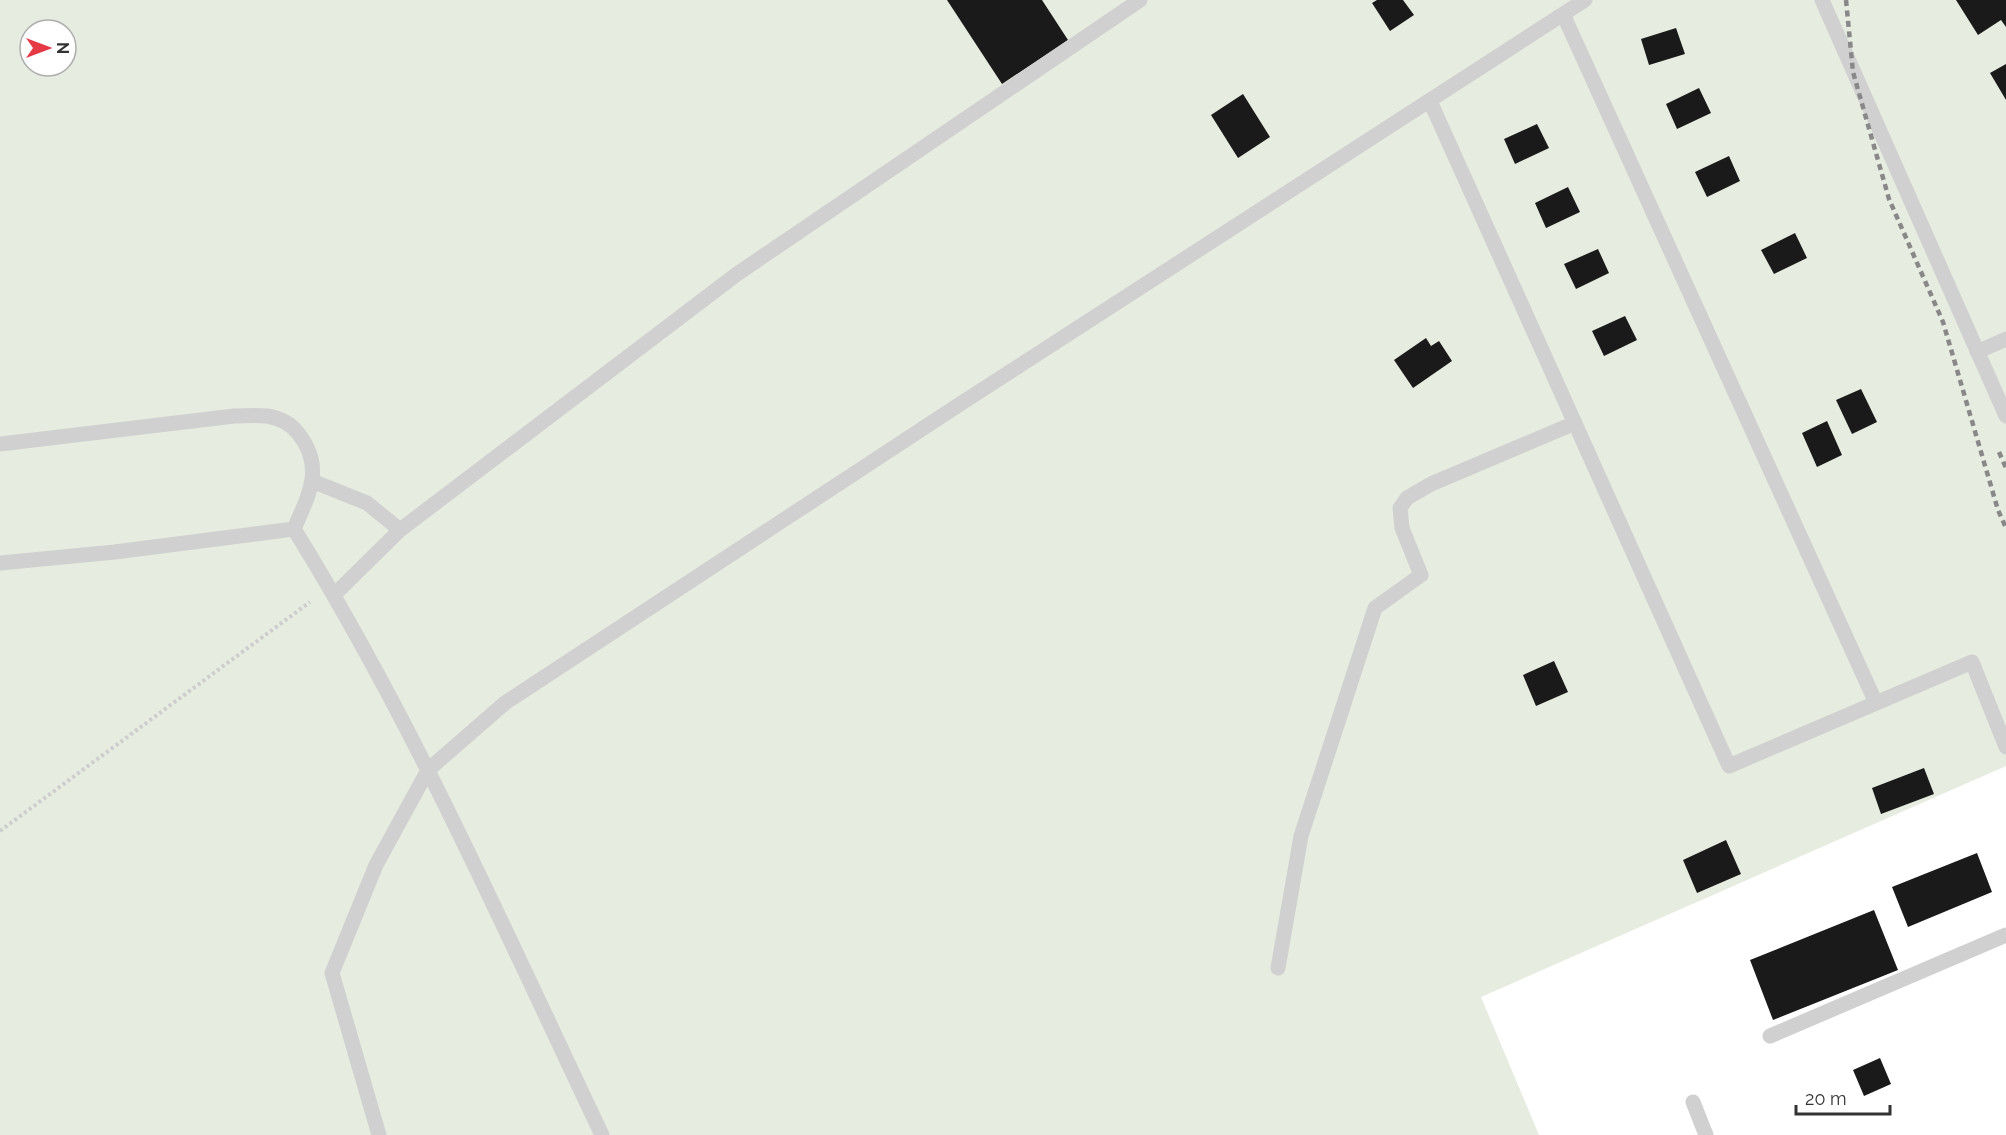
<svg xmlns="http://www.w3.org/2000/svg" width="2006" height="1135" viewBox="0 0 2006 1135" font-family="Raleway,sans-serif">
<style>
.green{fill:#e6ecdf;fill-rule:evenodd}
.building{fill:#1a1a1a}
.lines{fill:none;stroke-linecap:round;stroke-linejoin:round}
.path{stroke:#cdcdcd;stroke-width:4;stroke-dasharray:3 3;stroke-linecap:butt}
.lane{stroke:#d0d0d0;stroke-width:15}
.rail{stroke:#888;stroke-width:4.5;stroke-dasharray:6 4.5;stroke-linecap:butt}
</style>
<rect width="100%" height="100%" fill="#fff"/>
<path class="green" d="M0,0H2006V766L1481,997L1539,1135H0ZM30,30H66V66H30Z"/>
<path class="building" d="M947,0H1042L1068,40L1002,84Z
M1377,0H1403L1414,15L1390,31L1372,3Z
M1956,0H2006V27L2001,20L1978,35Z
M1676,28L1685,54L1649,65L1641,39Z
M2006,64V100L1990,73Z
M1699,88L1711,113L1677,129L1666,104Z
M1243,94L1270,137L1238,158L1211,115Z
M1537,124L1549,148L1515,164L1504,139Z
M1729,156L1740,181L1707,197L1695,172Z
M1568,187L1580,212L1546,228L1535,203Z
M1795,233L1807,258L1774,274L1761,250Z
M1598,249L1609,273L1576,289L1564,264Z
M1625,316L1637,340L1604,356L1592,331Z
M1426,338L1431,346L1439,341L1452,361L1413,388L1394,360Z
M1861,389L1877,422L1852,434L1836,400Z
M1827,421L1842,455L1817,467L1802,433Z
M1554,661L1568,692L1536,706L1523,675Z
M1924,768L1934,794L1881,814L1872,788Z
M1726,840L1741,874L1697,893L1683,860Z
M1977,853L1992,892L1908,927L1892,887Z
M1874,910L1898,970L1773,1020L1750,960Z
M1880,1058L1891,1084L1864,1096L1853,1070Z"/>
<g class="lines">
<path class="path" d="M0,831L310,602"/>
<path class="lane" d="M1822,0L2006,416
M1563,14L1876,703
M1430,101L1729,766L1972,662L2006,747
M1977,352L2006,339
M0,444L234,416C245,416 256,415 267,416C280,418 291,424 298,433C325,467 309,494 294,529
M312,481L367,503L400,530
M294,529C413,721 505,931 602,1135
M0,563L115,552L294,529
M335,594L400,530L737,274L1140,0
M1278,968L1301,836L1375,608L1421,575L1402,528L1400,508L1407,498L1431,484L1575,423
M1770,1036L2006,935
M1693,1102L1706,1135
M379,1135L332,973L376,865L428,770L505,703L957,406L1585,0"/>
<path class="rail" d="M1846,0L1853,72L1889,199L1943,322L1998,510L2006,528
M1999,452L2006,468"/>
</g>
<g transform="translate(48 48) rotate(90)"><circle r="28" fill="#ffffff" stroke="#adadad" stroke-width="1.5"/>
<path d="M0-4.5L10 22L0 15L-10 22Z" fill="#e63946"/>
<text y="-9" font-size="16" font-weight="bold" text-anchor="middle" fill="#333333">N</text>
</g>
<path d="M1796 1105v9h94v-9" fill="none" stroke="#333333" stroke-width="3"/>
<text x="1805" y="1105" font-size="18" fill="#333333" stroke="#ffffff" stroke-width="4.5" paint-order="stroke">20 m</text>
</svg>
